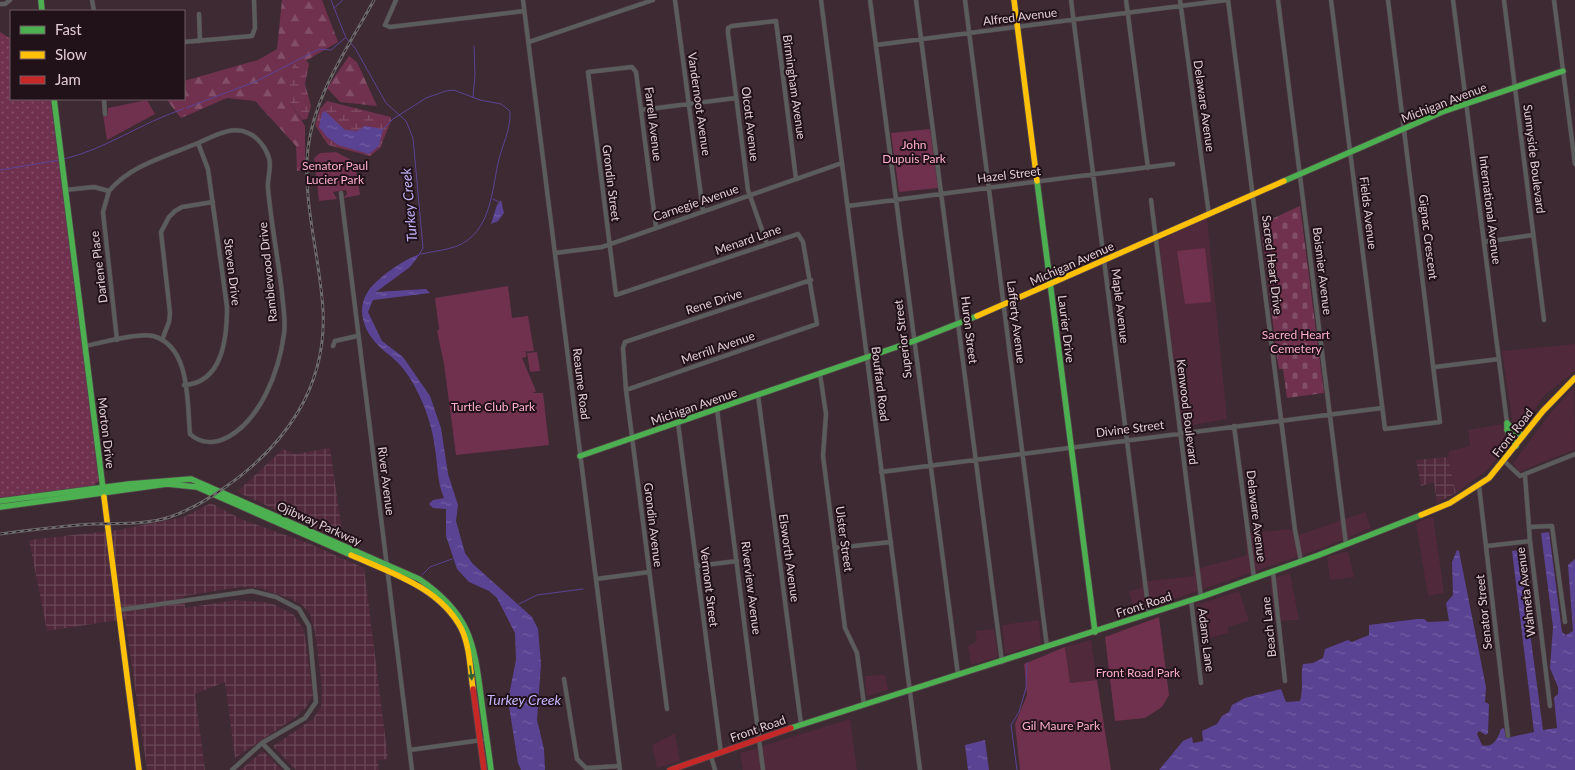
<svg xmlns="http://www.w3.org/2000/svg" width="1575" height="770" viewBox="0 0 1575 770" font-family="Lato,sans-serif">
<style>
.built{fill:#50293b}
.industrial{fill:url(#industrial-grid)}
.grass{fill:url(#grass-dots)}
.forest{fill:url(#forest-firs)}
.wetland{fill:url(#wetland-marsh)}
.cemetery{fill:url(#cemetery-stones)}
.green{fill:#6f314e}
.water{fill:url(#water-ripples)}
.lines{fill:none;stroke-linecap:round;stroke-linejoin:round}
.stream{stroke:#5b4394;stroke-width:1}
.street-casing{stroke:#56464d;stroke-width:5}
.fast-casing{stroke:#56464d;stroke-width:7}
.slow-casing{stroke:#56464d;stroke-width:7}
.jam-casing{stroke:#56464d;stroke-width:7}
.street{stroke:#5b5d5c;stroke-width:4}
.fast{stroke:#4caf50;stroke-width:5.5}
.slow{stroke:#ffc107;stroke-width:5.5}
.jam{stroke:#c62828;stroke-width:5.5}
.rail-casing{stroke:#6c6a6b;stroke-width:3}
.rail{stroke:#211118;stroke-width:1;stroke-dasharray:4;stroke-linecap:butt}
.oneway{fill:#366034}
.labels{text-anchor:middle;stroke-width:4;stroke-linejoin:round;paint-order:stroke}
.street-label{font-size:12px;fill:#e3ccd4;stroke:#211118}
.park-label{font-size:12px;fill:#ffafcf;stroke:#211118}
.water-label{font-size:14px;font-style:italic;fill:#c5b6fe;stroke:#211118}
</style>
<defs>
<pattern id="industrial-grid" width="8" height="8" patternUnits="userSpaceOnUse" patternTransform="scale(1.25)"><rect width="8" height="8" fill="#50293b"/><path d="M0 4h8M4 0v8" fill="none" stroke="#694756"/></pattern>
<pattern id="grass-dots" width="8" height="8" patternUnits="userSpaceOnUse" patternTransform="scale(1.25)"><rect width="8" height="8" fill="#6f314e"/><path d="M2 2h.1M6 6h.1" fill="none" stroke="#834e67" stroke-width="1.8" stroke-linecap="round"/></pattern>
<pattern id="forest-firs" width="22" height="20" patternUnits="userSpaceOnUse" patternTransform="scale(1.25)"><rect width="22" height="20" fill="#6f314e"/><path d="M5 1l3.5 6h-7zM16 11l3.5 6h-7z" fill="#834e67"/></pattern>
<pattern id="wetland-marsh" width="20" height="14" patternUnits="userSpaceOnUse" patternTransform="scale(1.25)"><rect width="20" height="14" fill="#6f314e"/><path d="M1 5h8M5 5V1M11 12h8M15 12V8" fill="none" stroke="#834e67"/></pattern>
<pattern id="cemetery-stones" width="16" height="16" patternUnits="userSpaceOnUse" patternTransform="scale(1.25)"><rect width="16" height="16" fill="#6f314e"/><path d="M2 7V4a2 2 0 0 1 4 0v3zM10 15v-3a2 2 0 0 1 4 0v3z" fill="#834e67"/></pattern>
<pattern id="water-ripples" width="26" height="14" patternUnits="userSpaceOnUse" patternTransform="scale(1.25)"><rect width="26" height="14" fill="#5b4394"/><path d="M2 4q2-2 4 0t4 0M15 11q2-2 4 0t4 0" fill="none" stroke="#725da2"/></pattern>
</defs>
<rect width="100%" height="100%" fill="#3d2a32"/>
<path class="built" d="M1207,218L1227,419L1182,427L1159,241Z
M1575,344V371L1545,395L1521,427L1513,426L1502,351Z
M1574,387L1575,449L1519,472L1513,463L1553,410Z
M1502,424L1510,443L1486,471L1456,493L1448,457L1449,451L1470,446L1468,430Z
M1365,512L1371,528L1323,548L1134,613L1129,591L1142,588L1141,582L1194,576L1193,570L1247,555L1245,534L1289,529L1299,535Z
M1433,516L1444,593L1428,596L1416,523Z
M1348,551L1354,577L1330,580L1327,557Z
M1290,573L1299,620L1275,621L1270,579Z
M1239,591L1249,621L1228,627V633L1200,640L1196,605Z
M1039,620L1041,644L1005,654L1002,625Z
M994,629L998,657L971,665L968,646L977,641L975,631Z
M1091,640L1097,680L1070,683L1065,647Z
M885,675L888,690L867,696L865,676Z
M850,719L857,770H743L740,753Z
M675,733L680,761L657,768L652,745Z"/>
<path class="industrial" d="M330,448L341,525L339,539L237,492L283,449L295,454Z
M1448,457L1456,493L1437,503L1434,482L1421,486L1416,460Z
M211,503L241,519L308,543L364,568L388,759L378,760L379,770H296L273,746L313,719L321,706L322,688L315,632L310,614L301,604L286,597L259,588L241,587L184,596L185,608L236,600L264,602L273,604L293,614L304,630L313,695L305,709L296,717L235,758L225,682L195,694L205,770H147L125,619L47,631L29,540L117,530L184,517Z
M263,751L282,770H240Z"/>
<path class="grass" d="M0,32L11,39V99H51L99,481L93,486L0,499Z"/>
<path class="forest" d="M282,0H322L338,42L290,70V102L305,126V169L297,171L296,146L255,101L227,98L181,118L166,99H184V81L258,60L277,49Z
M349,56L357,62L377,106L340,102L327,88Z"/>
<path class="wetland" d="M305,59L309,64L305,84L311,106L307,119L302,120L290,102V70Z
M327,101L391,117V121L380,148L370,156L328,145L315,125L320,109Z"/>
<path class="cemetery" d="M1300,206L1324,393L1287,398L1283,369H1279L1277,358L1261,224Z"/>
<path class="green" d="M147,100L155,114L107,140L103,115L108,114V108Z
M930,129L938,188L899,192L891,133Z
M336,152L355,162L360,195L343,198L347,194L346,190L333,192L337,199L319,201L314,158L320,153Z
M1205,248L1211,302L1185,304L1177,251Z
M508,286L512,318L528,316L534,351L521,352H526V357L522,358L536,391L533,393H543L549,445L456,455L444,364L437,331L439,329L435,298Z
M537,352L540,371L530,372L527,353Z
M1159,617L1169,695L1162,707L1145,718L1115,721L1105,637Z
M1065,647L1070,683L1097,680L1111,770H1020L1015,724L1027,695L1024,664Z"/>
<path class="water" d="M325,111L345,130L357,131L365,126L383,129L379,146L369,154L338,145L327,137L319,127L322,113Z
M501,200L504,213L498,221L491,224L497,205Z
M420,254L410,267L376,292L426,289L430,293L373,300L368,312L382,341L403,357L430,396L441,428L448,474L458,505L456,521L465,553L473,564L532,617L538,629L541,664L537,720L544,749L545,770H521L518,763L508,700L516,660L515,633L497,598L489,591L469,582L457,569L446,536V509L433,508L429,504L433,500L444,498C437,482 438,466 435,449C433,430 426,408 417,391C413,382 405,370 398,363C392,356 384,352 378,345C361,328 355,304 373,285C387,271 402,261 420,254Z
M1549,532L1562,632L1566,635L1573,631L1568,565L1575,559V770H1159L1183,741L1192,737L1193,743L1203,741L1202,731L1217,724L1222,716L1229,712L1232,705L1245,698L1281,689L1286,702L1300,701C1304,686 1300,675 1303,664L1313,663L1323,658L1325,649L1348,640L1352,642L1369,635V625L1417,619H1424L1428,622L1449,621L1446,603L1453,595L1452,562L1457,550L1459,551L1486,687L1485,702L1489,704L1488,733L1486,735L1479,731L1477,734L1482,745C1493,749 1498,738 1501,729L1504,728L1506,738L1534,732L1512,551L1519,550L1543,730L1557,728L1554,698L1558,694V687L1550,668L1553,627L1541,533Z
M985,740L989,770H968L965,745Z"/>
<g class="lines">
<path class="stream" d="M331,0L346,38L355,48L386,103L406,121L413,138L423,248L419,255
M334,8L343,0
M473,97L475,75L474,46
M186,108L257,81L319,49L331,50L345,38
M383,129L393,119L426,98L446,91L454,90L480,100L501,104L510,111C511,130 502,145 498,163C491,196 490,240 447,249C439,251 430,252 421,254
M64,159C106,149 141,123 183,109
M0,170L60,160
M493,199L499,202
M422,575L430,567L452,559
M519,604L537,595L583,589
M1017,770L1011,725L1019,712L1026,688L1027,663"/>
<g class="street-casing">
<path id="street" d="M92,0L94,11
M396,0L385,25L390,27L524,11
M523,0L620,770
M675,0L703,211
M821,0L920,770
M870,0L958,675
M916,0L1002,662
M965,0L1047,647
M1071,0L1149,614
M1126,0L1148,168
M1180,0L1209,215
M1228,0L1295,530L1301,561
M1278,0L1346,544
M1331,0L1385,429L1440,422L1388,0
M1453,0L1507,423
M1504,0L1544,320
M1554,0L1575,164
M0,4H5L10,0
M199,14L200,41
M184,42L252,36L255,28L254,0
M529,42L653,0
M876,45L1227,0
M104,99L105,114
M641,110L736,98
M65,190L94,187L109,191C131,165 167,156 198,143C212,137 232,125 248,133C258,137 266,148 269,158C272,168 267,178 268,188C271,223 278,258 282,293C283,306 286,321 284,334C279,371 261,419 228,437C215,444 201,444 190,434C187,404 191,346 153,336C139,332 101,343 85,346
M109,191L103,212L117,340
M341,193L412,770
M1151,200L1201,597
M848,206L1173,164
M1484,242L1533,235
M767,244L748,190L728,33V28L732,26L776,21L796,179
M555,253L602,247L842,163
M162,340L169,322L170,313L161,232L169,217L175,211L182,207L213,202
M333,346L335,341L357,336
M1435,367L1499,359
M820,374L826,414L823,456L845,628L857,653L864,704
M184,385C223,383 227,337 227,307L208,169L198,143
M626,390L817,324L803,242L798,234L616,295L588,72L632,67L636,72L656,227
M758,395L801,724
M717,409L763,770
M678,423L721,753
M1234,426L1254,578
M1504,461L1520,476L1575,454
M881,472L1382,408
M1525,475L1530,541L1550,706
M1479,486L1508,736
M1529,527L1552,526L1565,622
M1487,546L1530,541
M835,548L891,542
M697,566L737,561
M1273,572L1285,681
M596,579L649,572
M1191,600L1201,683
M119,610L252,591L276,597L299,609L309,626L316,702L305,718L262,743L232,770
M564,679L577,759L586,768L619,766
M667,709L626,390L623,348L625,342L811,280
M262,743L288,770
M410,750L482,740
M711,756L715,770"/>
</g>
<g class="fast-casing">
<path id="fast" d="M41,0L42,11
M54,99L104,497
M1037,181L1095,632
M1284,181L1442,112L1563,71
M1507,423V430L1516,446
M1507,423L1514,431L1523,436
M580,456L914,341L977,316
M0,501L129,484L191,479L419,579C469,613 474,641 481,697C484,721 488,746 491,770
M0,507L167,484L197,487L351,555
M791,728L1201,597L1319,555L1421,515"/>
</g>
<g class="slow-casing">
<path id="slow" d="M1014,0L1037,181
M977,316L1284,181
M104,497L139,770
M1421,515L1450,503L1489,478L1543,411L1575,378
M351,555C391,573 439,587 461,628C470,646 470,669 473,689"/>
</g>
<g class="jam-casing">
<path id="jam" d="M473,689L484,770
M670,770L791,728"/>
</g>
<use href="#street" class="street"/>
<use href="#fast" class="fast"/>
<use href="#slow" class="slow"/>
<use href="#jam" class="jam"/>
<g class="rail-casing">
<path id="rail" d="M0,534C31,530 62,526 93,524C118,523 145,525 170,517C190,510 207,500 224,488C285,446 327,387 323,310C320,257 302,201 308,148C315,93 348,48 374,0"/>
</g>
<use href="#rail" class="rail"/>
</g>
<defs><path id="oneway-solid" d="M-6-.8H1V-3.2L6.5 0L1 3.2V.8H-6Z" transform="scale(1.25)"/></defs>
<use class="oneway" href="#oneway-solid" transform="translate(471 673) rotate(83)"/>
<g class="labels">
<g class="street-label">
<text transform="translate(1020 17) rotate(-7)" y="4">Alfred Avenue</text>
<text transform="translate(794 87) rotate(82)" y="4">Birmingham Avenue</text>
<text transform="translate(1444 103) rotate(-21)" y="4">Michigan Avenue</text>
<text transform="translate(699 104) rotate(82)" y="4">Vandernoot Avenue</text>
<text transform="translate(1204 106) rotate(82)" y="4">Delaware Avenue</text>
<text transform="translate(653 124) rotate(83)" y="4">Farrell Avenue</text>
<text transform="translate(750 124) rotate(83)" y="4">Olcott Avenue</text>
<text transform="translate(1534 159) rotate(83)" y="4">Sunnyside Boulevard</text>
<text transform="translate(1009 175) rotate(-7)" y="4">Hazel Street</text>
<text transform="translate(611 183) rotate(83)" y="4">Grondin Street</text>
<text transform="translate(696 203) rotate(-19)" y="4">Carnegie Avenue</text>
<text transform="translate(1490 210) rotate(83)" y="4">International Avenue</text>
<text transform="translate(1368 213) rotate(83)" y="4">Fields Avenue</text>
<text transform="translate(1428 237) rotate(83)" y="4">Gignac Crescent</text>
<text transform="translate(748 240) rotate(-19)" y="4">Menard Lane</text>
<text transform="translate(1072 264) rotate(-24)" y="4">Michigan Avenue</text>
<text transform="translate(1272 265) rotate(83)" y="4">Sacred Heart Drive</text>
<text transform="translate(99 267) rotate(-97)" y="4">Darlene Place</text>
<text transform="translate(1322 271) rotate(83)" y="4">Boismier Avenue</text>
<text transform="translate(232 272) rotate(83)" y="4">Steven Drive</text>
<text transform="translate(268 272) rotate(-96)" y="4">Ramblewood Drive</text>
<text transform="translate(714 302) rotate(-18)" y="4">Rene Drive</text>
<text transform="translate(1120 306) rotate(83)" y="4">Maple Avenue</text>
<text transform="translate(1016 322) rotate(83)" y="4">Lafferty Avenue</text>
<text transform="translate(1066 329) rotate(83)" y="4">Laurier Drive</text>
<text transform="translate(969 330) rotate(83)" y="4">Huron Street</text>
<text transform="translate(903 339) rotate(-97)" y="4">Superior Street</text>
<text transform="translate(718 348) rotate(-19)" y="4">Merrill Avenue</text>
<text transform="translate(581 384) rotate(83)" y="4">Reaume Road</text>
<text transform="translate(880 384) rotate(83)" y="4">Bouffard Road</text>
<text transform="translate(694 407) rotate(-19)" y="4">Michigan Avenue</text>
<text transform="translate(1187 412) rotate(83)" y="4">Kenwood Boulevard</text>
<text transform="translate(1130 429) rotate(-7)" y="4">Divine Street</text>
<text transform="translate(106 433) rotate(83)" y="4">Morton Drive</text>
<text transform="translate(1513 433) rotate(-52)" y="4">Front Road</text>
<text transform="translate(386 481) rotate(83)" y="4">River Avenue</text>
<text transform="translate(1256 516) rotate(83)" y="4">Delaware Avenue</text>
<text transform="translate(319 524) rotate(24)" y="4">Ojibway Parkway</text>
<text transform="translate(653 525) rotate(83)" y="4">Grondin Avenue</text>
<text transform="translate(844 539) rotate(82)" y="4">Ulster Street</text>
<text transform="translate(789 558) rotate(82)" y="4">Elsworth Avenue</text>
<text transform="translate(709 587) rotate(83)" y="4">Vermont Street</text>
<text transform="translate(751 588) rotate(83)" y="4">Riverview Avenue</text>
<text transform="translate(1526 592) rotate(-97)" y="4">Wahneta Avenue</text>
<text transform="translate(1144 605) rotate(-18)" y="4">Front Road</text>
<text transform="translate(1484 612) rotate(-96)" y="4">Senator Street</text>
<text transform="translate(1269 627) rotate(-96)" y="4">Beach Lane</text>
<text transform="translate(1206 640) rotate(83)" y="4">Adams Lane</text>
<text transform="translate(758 729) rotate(-19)" y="4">Front Road</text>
</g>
<g class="park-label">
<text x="914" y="149">John<tspan x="914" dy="14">Dupuis Park</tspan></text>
<text x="335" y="170">Senator Paul<tspan x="335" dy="14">Lucier Park</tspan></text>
<text x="1296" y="339">Sacred Heart<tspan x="1296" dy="14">Cemetery</tspan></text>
<text x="493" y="411">Turtle Club Park</text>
<text x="1138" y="677">Front Road Park</text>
<text x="1061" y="730">Gil Maure Park</text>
</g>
<g class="water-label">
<text transform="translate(409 205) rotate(-95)" y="5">Turkey Creek</text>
<text x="524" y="705">Turkey Creek</text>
</g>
</g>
<rect x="10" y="10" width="175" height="90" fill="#211118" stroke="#6f5c63"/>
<rect x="20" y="26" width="25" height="8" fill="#4caf50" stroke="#6f5c63"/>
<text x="55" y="35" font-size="15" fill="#e3ccd4">Fast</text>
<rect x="20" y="51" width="25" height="8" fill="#ffc107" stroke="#6f5c63"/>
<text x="55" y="60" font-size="15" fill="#e3ccd4">Slow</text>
<rect x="20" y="76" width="25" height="8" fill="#c62828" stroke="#6f5c63"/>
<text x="55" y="85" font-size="15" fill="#e3ccd4">Jam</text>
</svg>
